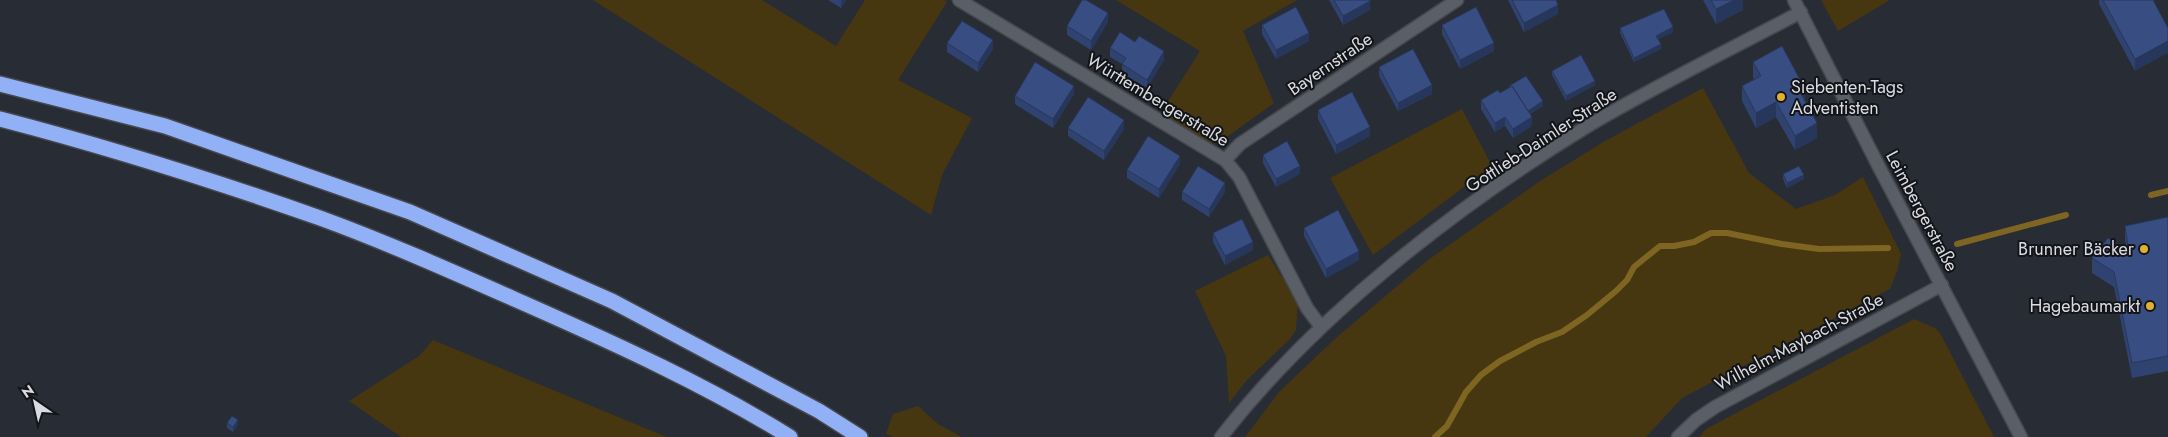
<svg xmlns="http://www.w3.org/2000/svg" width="2168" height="437" viewBox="0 0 2168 437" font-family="Jost,sans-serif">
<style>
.green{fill:#473710}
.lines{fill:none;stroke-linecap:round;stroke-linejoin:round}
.stream{stroke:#7f6522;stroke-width:6}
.minor-casing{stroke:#45484e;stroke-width:15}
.highway-casing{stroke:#45484e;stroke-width:18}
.minor{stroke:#5a5e66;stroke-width:12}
.highway{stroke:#91b0f5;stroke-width:15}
.wall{fill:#304370}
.shaded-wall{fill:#27375b}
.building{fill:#384e82;stroke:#27375b}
.poi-dot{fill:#dfb034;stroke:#131418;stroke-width:2}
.labels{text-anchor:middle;stroke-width:4;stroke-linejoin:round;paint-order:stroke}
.street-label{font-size:18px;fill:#d8dbe0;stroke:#131418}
.poi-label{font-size:18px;fill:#d8dbe0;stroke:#131418;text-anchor:end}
</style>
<rect width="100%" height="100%" fill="#282c34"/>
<path class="green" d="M593,0H762L836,46L865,0H944L947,2L898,80L972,118L942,175L931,215Z
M1116,0H1297L1243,31L1274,103L1224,139L1210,144L1160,114L1200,51Z
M1821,0H1890L1838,31Z
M1703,88L1749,173L1796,209L1835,195L1863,177L1901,254L1897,271L1890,289L1682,398L1646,437H1245L1279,392L1337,337L1428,260L1540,181L1605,141Z
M1462,109L1492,166L1373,255L1330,178Z
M1268,255L1298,302L1296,330L1290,339L1246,381L1229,403L1226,356L1195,291Z
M1914,319L1935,328L1940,333L1994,437H1699L1706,429Z
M433,340L664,436L667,437H401L349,401L419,356Z
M918,406L938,424L962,437H893L886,434L893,414Z"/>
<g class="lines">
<path class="stream" d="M2151,195L2168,191
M1957,244L2066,215
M1435,437L1447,426L1466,392L1481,375L1500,361L1536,342L1562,332L1587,315L1616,291L1627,280L1634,267L1660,246H1674L1694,242L1711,233H1727L1782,244L1819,249L1888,248"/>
<g class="minor-casing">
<path id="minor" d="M959,0L1225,160L1239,177L1307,308L1321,327
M1794,0L1879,167L2021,437
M1225,160L1240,144L1457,0
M1221,437C1317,314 1458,205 1591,124C1659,84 1731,49 1801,12
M1678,437L1696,420L1715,407L1942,285"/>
</g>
<g class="highway-casing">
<path id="highway" d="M0,84L165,126L410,212L612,301L819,411L860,437
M0,119C108,147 215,181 320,218C391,244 460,275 530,306C618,345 708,386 790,437"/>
</g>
<use href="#minor" class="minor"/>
<use href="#highway" class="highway"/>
</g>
<path class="wall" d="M828,0H846L841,8Z
M1329,0H1370V10L1343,25Z
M1508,0H1556L1558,14L1524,32Z
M1703,0H1743V10L1716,24Z
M2099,0H2153L2135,71L2099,4Z
M1108,22L1091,50L1067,35V26Z
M1262,25L1309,41L1276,59L1262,34Z
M1442,25L1494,51L1460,69L1442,34Z
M1620,28L1673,32L1658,39L1661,49L1634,62L1620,33Z
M947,43L993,49L978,72L947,52Z
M1110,48L1164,60L1147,88L1122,73V64L1110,57Z
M1753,62L1805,101L1817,138L1795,150L1776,117L1756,128L1742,101V86L1754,79L1753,77Z
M1379,67L1432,94L1398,111L1379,76Z
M1552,71L1595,85L1566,101L1552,75Z
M1509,86L1543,106L1530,114L1532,126L1513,138L1505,126L1495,132L1481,109V100L1500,93L1509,88Z
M1074,94L1053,128L1015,104V96Z
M1318,110L1370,136L1336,154L1318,119Z
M1068,128L1124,129L1104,160L1068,136Z
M1263,155L1300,174L1276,187L1263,163Z
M1180,164L1159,198L1127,178V170Z
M1783,174L1804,179L1787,188L1783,179Z
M1182,192H1225L1209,217L1182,200Z
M2168,217V371L2132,378L2114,287L2092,273V258L2127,251L2125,240V226Z
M1304,228L1359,260L1326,278L1304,236Z
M1213,233L1253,250L1225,265L1213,242Z
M227,423L238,424L233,432L227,428Z"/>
<path class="shaded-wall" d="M841,0H846L841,8Z
M1734,0H1743V10L1716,24V9Z
M1370,1V10L1343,25V16Z
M1558,5V14L1524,32V23Z
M1108,13V22L1091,50V41Z
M1673,27V32L1656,40V36Z
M1309,33V41L1276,59V50Z
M993,40V49L978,72V63Z
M2168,41V53L2135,71V59Z
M1494,43V51L1460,69V60Z
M1661,44V49L1634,62V58Z
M1164,51V60L1147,88V80Z
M1595,81V85L1566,101V96Z
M1432,85V94L1398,111V103Z
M1074,86V94L1053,128V119Z
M1805,89V103L1800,92Z
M1543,101V106L1526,116V112Z
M1776,102V117L1756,128V113Z
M1505,117V126L1495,132V123Z
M1532,117V126L1513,138V129Z
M1124,120V129L1104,160V151Z
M1817,123V138L1795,150V136Z
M1370,127V136L1336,154V145Z
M1180,156V164L1159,198V189Z
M1300,166V174L1276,187V179Z
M1804,175V179L1787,188V183Z
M1225,183V192L1209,217V209Z
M1253,242V250L1225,265V256Z
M1359,251V260L1326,278V269Z
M238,420V424L233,432V427Z"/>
<path class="building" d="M1082,0H1086L1108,13L1091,41L1067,26Z
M1334,0H1370V1L1343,16Z
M1512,0H1556L1558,5L1524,23Z
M1711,0H1734L1716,9Z
M2103,0H2153L2168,28V41L2135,59Z
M1296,7L1309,33L1276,50L1262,25Z
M1476,7L1494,43L1460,60L1442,25Z
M1664,9L1673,27L1656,36L1661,44L1634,58L1620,28Z
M962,21L993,40L978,63L947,43Z
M1120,32L1135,42L1139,36L1164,51L1147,80L1122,64L1126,58L1110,48Z
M1782,46L1805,89L1800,92L1817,123L1795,136L1776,102L1756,113L1742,86L1761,76L1753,62Z
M1413,49L1432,85L1398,103L1379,67Z
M1581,55L1595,81L1566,96L1552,71Z
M1035,62L1074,86L1053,119L1015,96Z
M1526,76L1543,101L1528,111L1512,86L1510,87L1509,86Z
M1512,86L1532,117L1513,129L1505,117L1495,123L1481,100L1498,90L1500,93Z
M1352,92L1370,127L1336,145L1318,110Z
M1088,97L1124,120L1104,151L1068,128Z
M1148,136L1180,156L1159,189L1127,170Z
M1287,141L1300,166L1276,179L1263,155Z
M1198,166L1225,183L1209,209L1182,192Z
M1799,166L1804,175L1787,183L1783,174Z
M1338,210L1359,251L1326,269L1304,228Z
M2168,217V356L2132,363L2114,272L2092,258L2108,238L2129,252L2125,226Z
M1242,219L1253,242L1225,256L1213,233Z
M232,416L238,420L233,427L227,423Z"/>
<g class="poi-dot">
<circle cx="1781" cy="97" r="5"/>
<circle cx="2144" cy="249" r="5"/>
<circle cx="2150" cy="306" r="5"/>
</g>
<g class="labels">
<g class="street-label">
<text transform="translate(1330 64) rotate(-34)" y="6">Bayernstraße</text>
<text transform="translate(1158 100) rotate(31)" y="6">Württembergerstraße</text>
<text transform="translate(1541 140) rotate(-33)" y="6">Gottlieb-Daimler-Straße</text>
<text transform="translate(1922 211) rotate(62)" y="6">Leimbergerstraße</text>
<text transform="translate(1799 342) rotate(-28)" y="6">Wilhelm-Maybach-Straße</text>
</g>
<g class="poi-label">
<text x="1791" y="93" text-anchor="start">Siebenten-Tags<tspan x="1791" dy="21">Adventisten</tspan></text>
<text x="2134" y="255">Brunner Bäcker</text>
<text x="2140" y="312">Hagebaumarkt</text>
</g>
</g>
<g transform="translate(35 402) rotate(326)" stroke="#131418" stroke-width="4" paint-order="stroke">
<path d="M0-4L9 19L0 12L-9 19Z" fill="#d8dbe0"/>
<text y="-8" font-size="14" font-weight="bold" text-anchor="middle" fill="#d8dbe0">N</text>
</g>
</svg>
